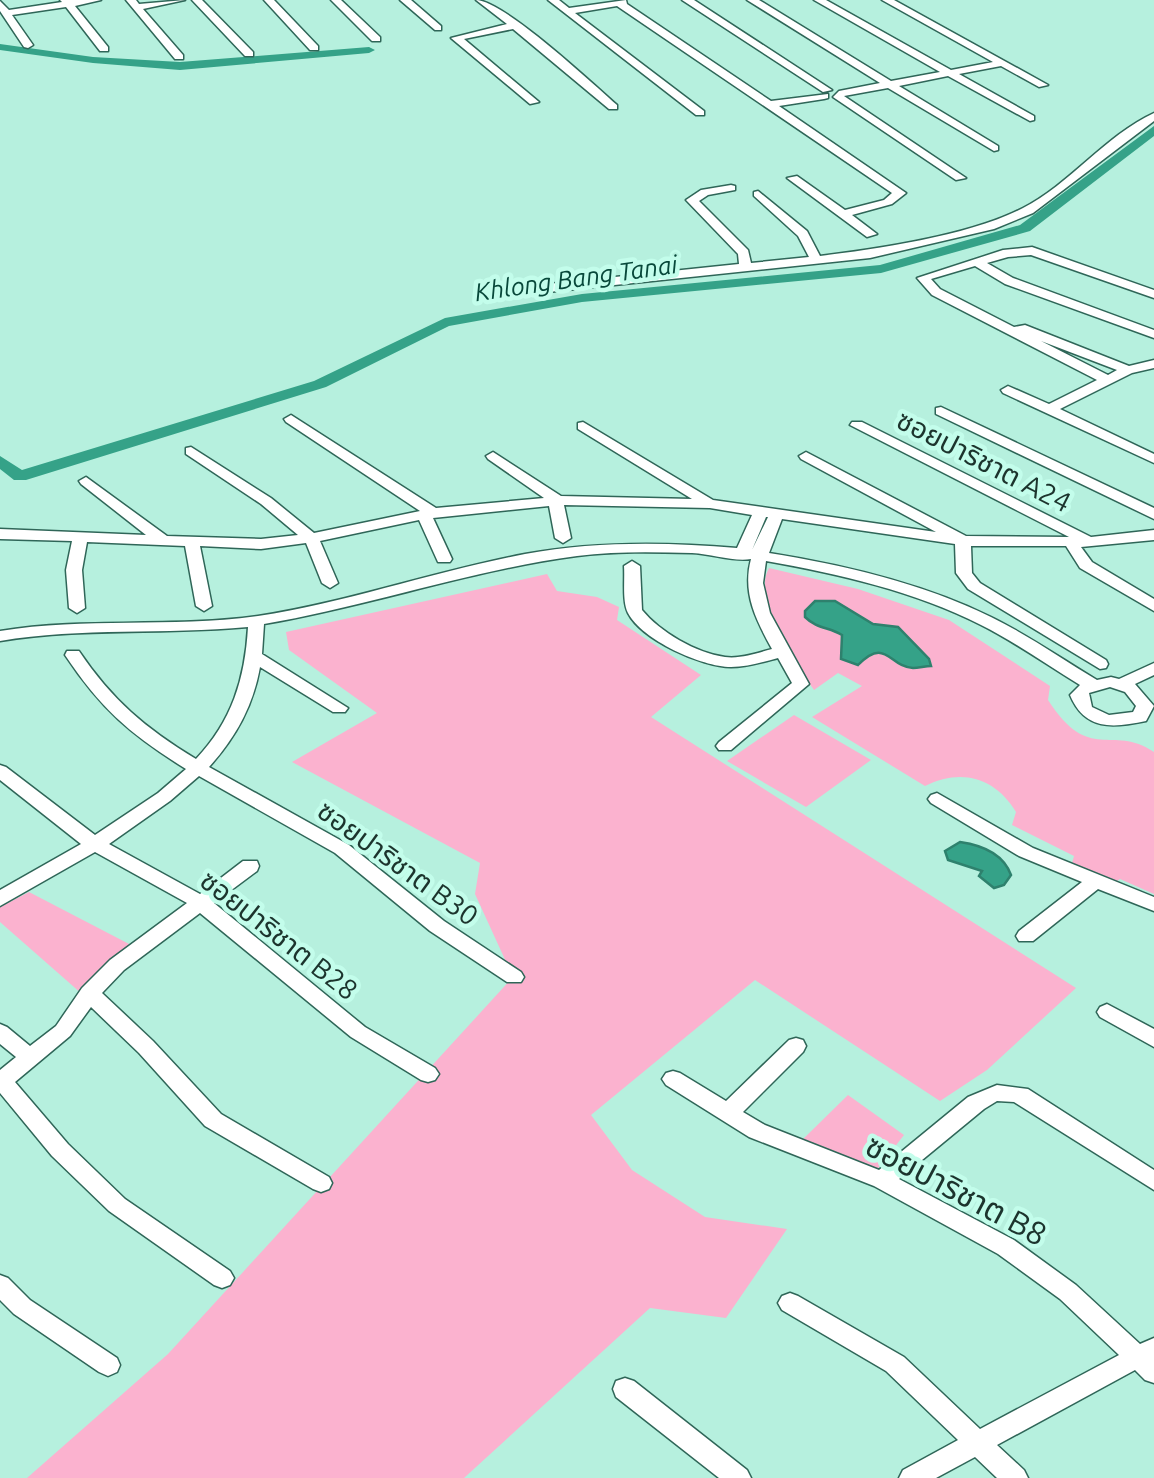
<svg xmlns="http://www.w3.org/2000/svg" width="1154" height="1478" viewBox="0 0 1154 1478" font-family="Ubuntu,'Noto Sans Thai',sans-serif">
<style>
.green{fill:#fbb2cf}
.water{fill:#35a288;stroke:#2e816d;stroke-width:2.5}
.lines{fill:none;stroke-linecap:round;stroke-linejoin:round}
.canal{fill:#35a288;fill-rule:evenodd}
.minor-casing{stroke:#2f6658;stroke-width:3}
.minor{fill:#fff;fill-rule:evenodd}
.labels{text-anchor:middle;stroke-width:9;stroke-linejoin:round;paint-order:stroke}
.far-water-label{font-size:25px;font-style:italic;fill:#08483a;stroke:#c3fdeb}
.street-label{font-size:28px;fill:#1c342d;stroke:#c3fdeb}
.near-street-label{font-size:32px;fill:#1c342d;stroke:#c3fdeb}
</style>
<rect width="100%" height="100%" fill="#b6f0de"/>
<path class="green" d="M769,568L858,589L949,620L1050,686L1048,700C1090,765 1111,723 1154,752V894L1120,879L1111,885L1071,867L1074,856L1012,825L1016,812C995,777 961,768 925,786L812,717L862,686L838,673L814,690C796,663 751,600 769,568Z
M547,574L557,591L597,597L619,607L617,620L701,675L651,717L1076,988L987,1070L940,1101L755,980L591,1115L632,1170L705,1217L787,1229L726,1318L650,1308L464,1478H27L168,1354L513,977L475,894L480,863L292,762L377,713L289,650L286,632Z
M794,715L871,760L806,807L727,761Z
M29,892L131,945L82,994L0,922V907Z
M848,1095L904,1135L876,1171L798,1144Z"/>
<path class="water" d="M815,601H835L873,624L898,627L929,659L931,666C925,666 919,668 913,668C889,667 886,636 858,665L841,659L842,635C829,627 817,629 805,617V611Z
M960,842C981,845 1003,853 1011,875L1004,885L994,888L979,876L982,871L948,860L945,851Z"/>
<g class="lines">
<path class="canal" d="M0,44L93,57L180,62L369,47L375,50L369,53L180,70L93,63L0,50Z
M1154,126V136L1030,231L881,273L582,302L449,326L326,387L26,480H14L0,469V456L22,470L314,381L445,318L582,294L880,265L1020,225Z"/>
<g class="minor-casing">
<path id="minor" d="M60,0H101L75,6L108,47V51H100L66,7L12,15L33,45L28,48L24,47L0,11V1L9,10L62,2Z
M126,0H136L139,4L185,0L143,9L183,55V59H175Z
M192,0H202L253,52V56H245Z
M264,0H274L318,46V50H310Z
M331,0H341L380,37V41H372Z
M400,0H411L441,26V30H435Z
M476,0C503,0 592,83 617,105V109H609L513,29L464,39L539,102L530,104L451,38L507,24Z
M548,0H559L569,8L626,0L627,4L771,101L828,94V98L824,99L779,106L906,193L892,204L852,215L877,234L867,237L787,178L797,176L845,210L884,200L892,193L617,6L575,13L704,111V115H696Z
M682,0H694L832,90L823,92Z
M747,0H759L891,81L940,72L814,0H826L951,70L993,62L882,0H894L1048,85L1039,87L1001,66L959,74L1034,116V120L1030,121L948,76L899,86L998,146V150L994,151L888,88L844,96L966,178L956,180L833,97L839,91L880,83Z
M1154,113V121L1033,213L994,229L870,258L548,292L542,288L548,284L739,264L738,254L686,200L701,190L731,185L735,186V190L708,195L699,201L748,250L751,263L809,257L798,236L754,196V192L758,191L807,231L820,256C878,249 972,235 1023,208C1070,184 1106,135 1154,113Z
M1032,247L1154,290V298L1031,255L1008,257L987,263L1013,278L1154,330V338L1005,284L975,266L931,279L940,289L1014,327L1025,325L1129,366L1154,360V368L1132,373L1060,409L1154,454V463L1003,393L1001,390L1008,386L1049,404L1097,380L932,295L917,278L1003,250ZM1041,341L1117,370L1108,375Z
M941,407L1154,508V519L936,414V408Z
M291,415L436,508L544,498L488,459L486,456L493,452L561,496L692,499L578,429V423L583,422L713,500L936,532L801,459L799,456L806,452L966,536L1069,537L850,425L852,422H862L1091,537L1154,530V540L1081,547L1092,562L1154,599V611L1080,568L1066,546H971L972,573L980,583L1106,660L1108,664L1106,668L1100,669L968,589L956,573L955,544L782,519L769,553C844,565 922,583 991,617C1028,635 1062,659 1097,680L1111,677L1119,679L1154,663V675L1135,684L1154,706L1146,721C1113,728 1085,731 1070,695L1080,685C1047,665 1015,642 981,625C914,591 839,574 766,561L763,583L770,613L809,684L731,750H719L716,746L719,742L792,683L778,658C763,662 747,667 731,667C702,667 642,640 628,613C622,601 625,580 624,566L632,561L640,566L642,610C660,632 696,653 725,657C741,659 757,653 772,649C756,620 742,593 751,559C734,562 712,554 692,553C654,552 615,551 577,556C471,570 370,606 264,624L262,654L348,708L345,712H333L260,667C253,706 236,737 209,767L349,845L444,921L521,972L524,977L521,982H507L430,931L335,853L199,776L170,801L109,844L200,894L243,861H257L259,866L257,871L214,903L365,1027L435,1068L439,1074L435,1080L428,1082L421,1080L351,1037L200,913L124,970L102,993L153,1041L221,1114L329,1177L332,1183L329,1189L321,1192L313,1189L205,1126L139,1053L91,1007L70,1036L15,1082L68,1144L125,1199L230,1271L234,1278L230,1285L222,1288L214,1285L109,1211L52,1156L0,1093V1070L16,1057L0,1044V1024L7,1027L30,1046L56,1026L82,988L110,960L187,903L95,852L0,906V890L81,844L0,780V765L6,767L95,835L158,793L186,769C131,735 101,709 65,655L67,651H79C112,700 145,728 196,759C232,721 245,679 248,627C165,635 82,627 0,641V631C86,617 172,628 258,616C349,602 435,571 525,554C595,541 667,542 737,548L752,515L710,508L564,505L571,538L563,543L555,538L549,506L433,518L452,559L450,562H438L419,520L320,541L338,583L330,588L322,583L306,543L261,549L200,546L212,606L204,611L196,606L185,546L87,542L82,570L85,608L77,613L69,608L66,570L72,541L0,539V529L146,535L81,484L79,481L86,477L167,536L261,539L298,535L261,504L186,454V448L191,447L271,498L314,533L420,511L286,422L284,419ZM766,517H768L752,550ZM1110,687L1125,692L1136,706L1133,712L1109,715L1092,707L1089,693Z
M937,793L1033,848L1154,897V911L1098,889L1033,941H1019L1016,936L1019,931L1082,882L1019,856L931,803L928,799L931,795Z
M1107,1004L1154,1029V1047L1100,1017L1097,1012L1100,1007Z
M796,1038L803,1040L806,1046L803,1052L743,1112L765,1125L879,1170L968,1097L997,1085L1028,1089L1154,1170V1190L1014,1102L997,1101L984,1109L899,1179L1014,1240L1076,1285L1140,1344L1154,1338V1383L1145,1380L1135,1370L997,1445L1024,1470L1028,1478H997L975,1457L936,1478H899L903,1470L958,1440L886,1371L782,1310L778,1303L782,1296L790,1293L798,1296L904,1357L980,1429L1119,1355L1060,1299L998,1254L874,1186L749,1137L666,1085L662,1079L666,1073L673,1071L680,1073L726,1101L789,1040Z
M0,1275L8,1278L30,1300L117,1358L120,1365L117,1372L108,1376L99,1372L14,1314L0,1300Z
M625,1378L634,1381L747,1470L751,1478H719L616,1397L613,1389L616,1381Z"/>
</g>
<use href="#minor" class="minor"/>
</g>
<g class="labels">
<g class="far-water-label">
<text transform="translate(576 278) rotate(-8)" y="9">Khlong Bang Tanai</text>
</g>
<g class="street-label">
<text transform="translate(984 461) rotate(27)" y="10">ซอยปาริชาต A24</text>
<text transform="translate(398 863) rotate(36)" y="10">ซอยปาริชาต B30</text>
<text transform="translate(279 935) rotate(38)" y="10">ซอยปาริชาต B28</text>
</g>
<g class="near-street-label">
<text transform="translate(956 1190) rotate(28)" y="11">ซอยปาริชาต B8</text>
</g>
</g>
</svg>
